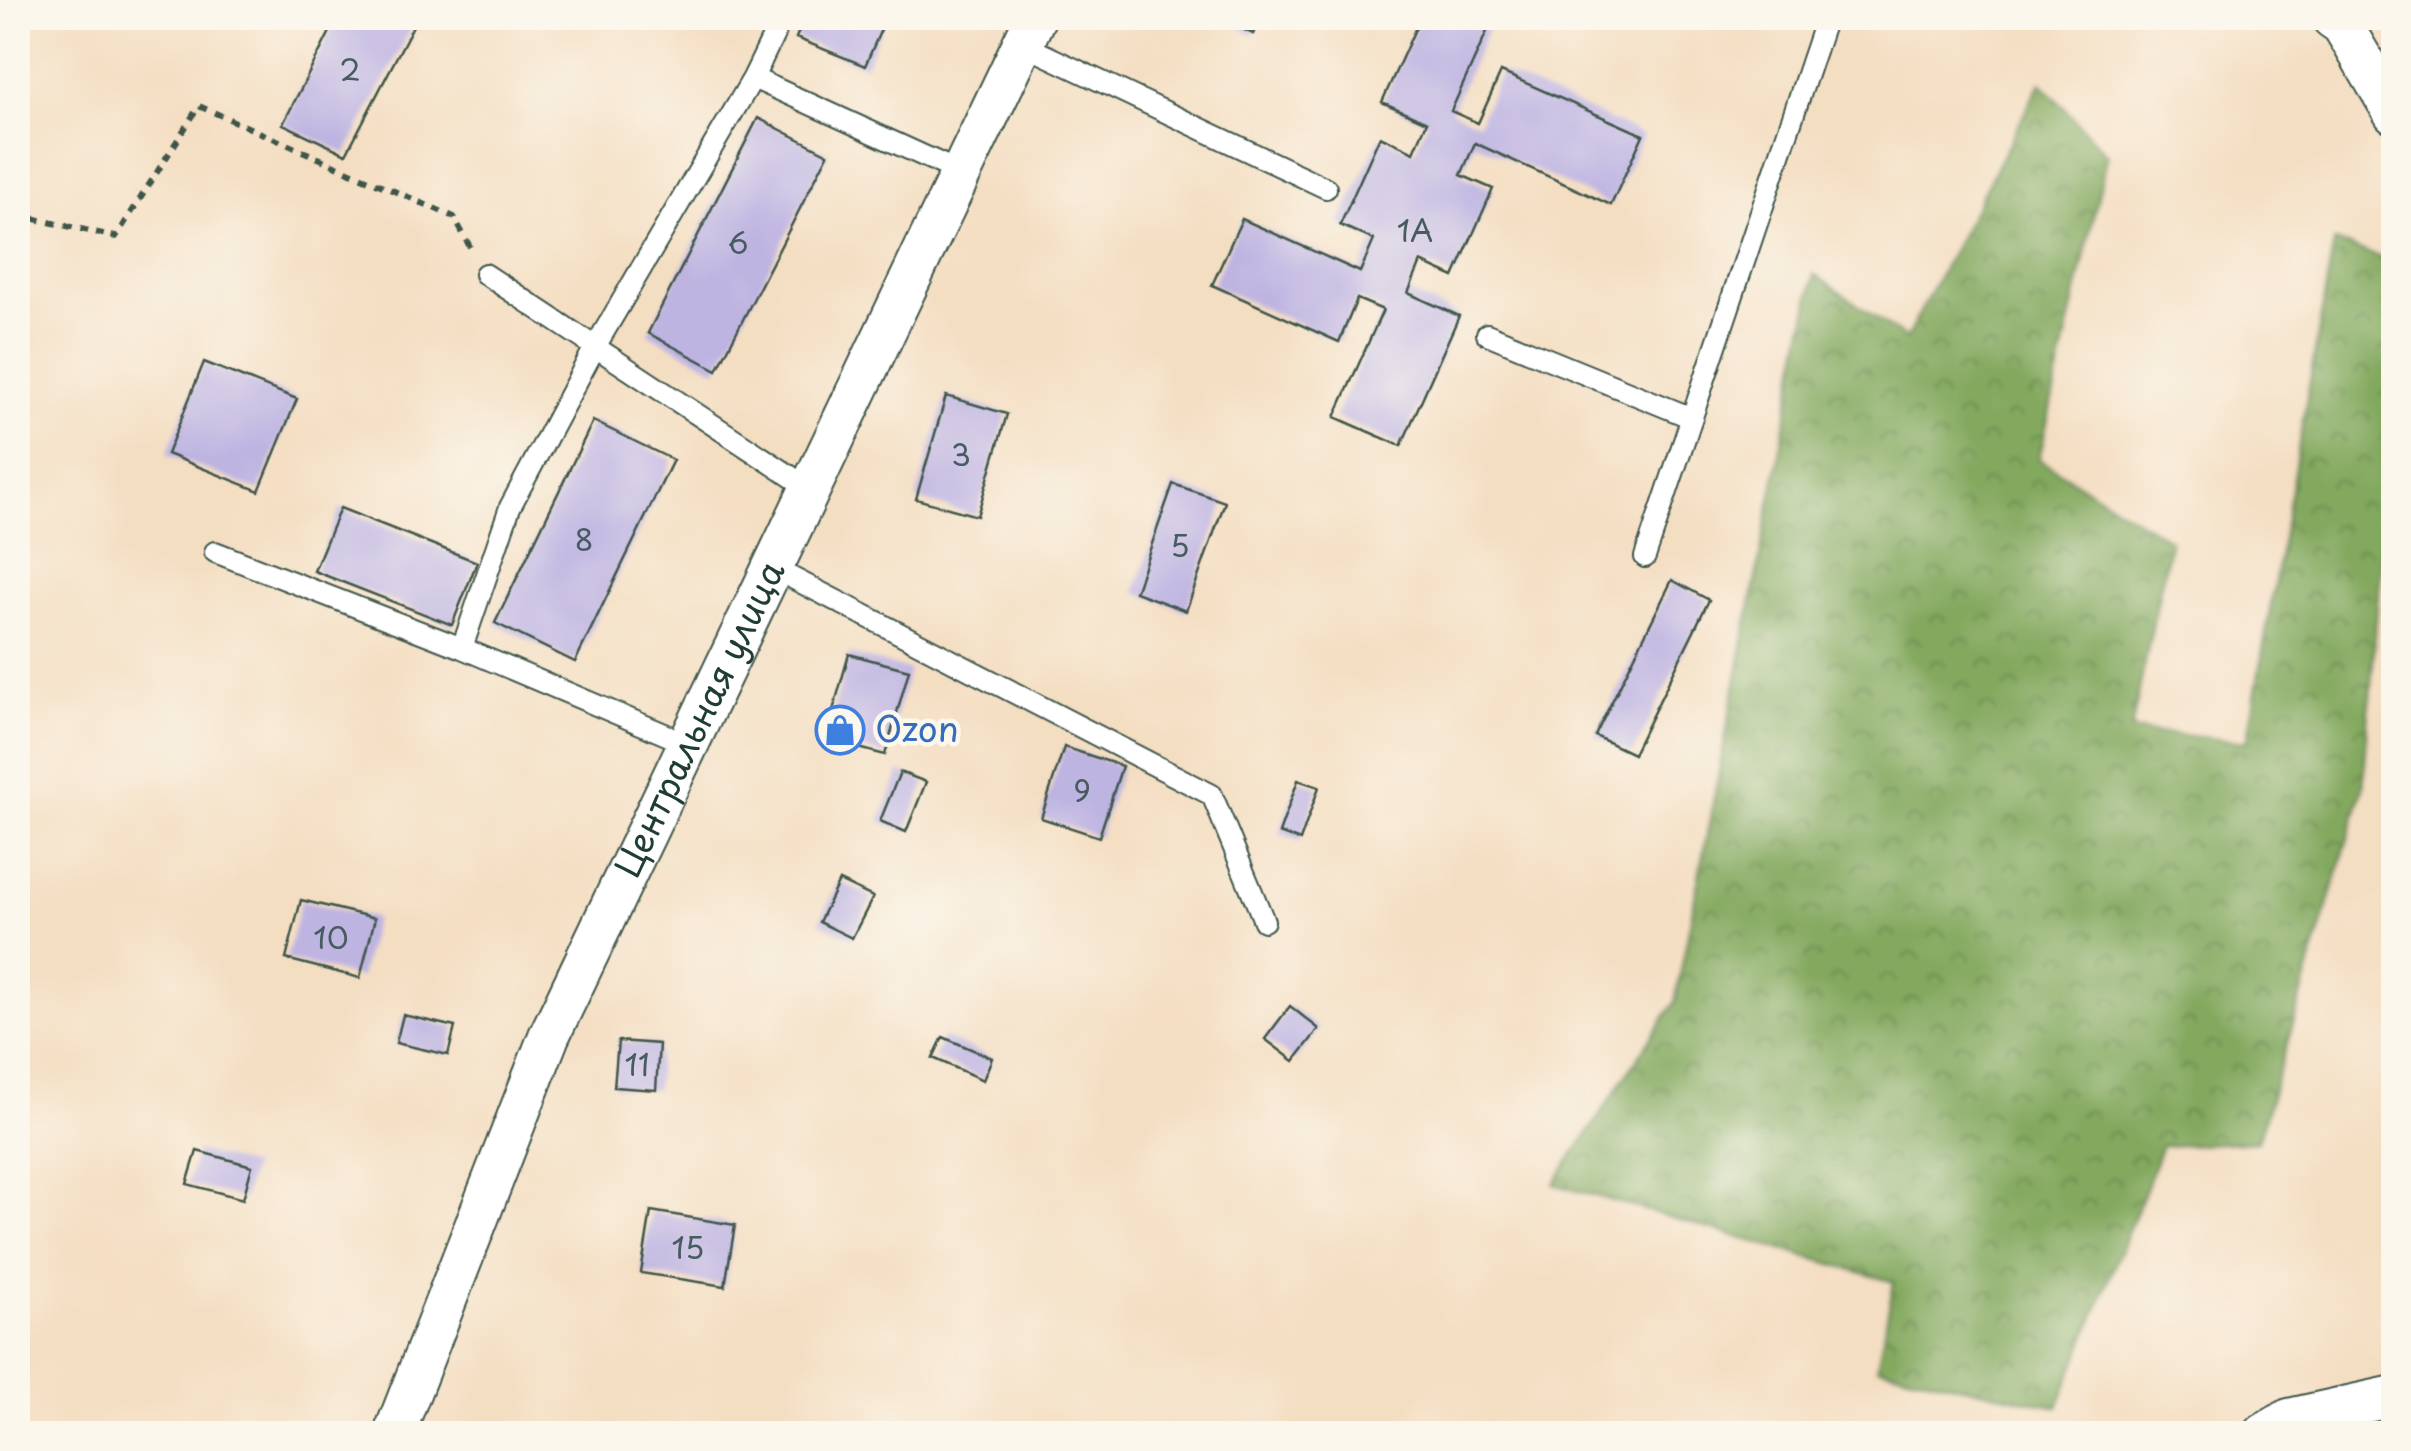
<svg xmlns="http://www.w3.org/2000/svg" width="2411" height="1451" viewBox="0 0 2411 1451" font-family="'Playpen Sans',sans-serif">
<style>
.forest{fill:url(#forest-crowns);stroke:#51734a;stroke-width:2.5}
.building{fill:#beb4e2}
.lines{fill:none;stroke-linecap:round;stroke-linejoin:round}
.lane-casing{stroke:#3f5549;stroke-width:24}
.street-casing{stroke:#3f5549;stroke-width:44}
.path{stroke:#3f5549;stroke-width:6;stroke-dasharray:8 8;stroke-linecap:butt}
.lane{stroke:#fff;stroke-width:20}
.street{stroke:#fff;stroke-width:40}
.labels{text-anchor:middle;stroke-width:9;stroke-linejoin:round;paint-order:stroke}
.number-label{font-size:30px;fill:#475b60}
.street-label{font-size:35px;fill:#1f3d34;stroke:#fbf7ec}
.shop-label{font-size:35px;fill:#366cbe;stroke:#fbf7ec;text-anchor:start}
</style>
<defs>
<pattern id="forest-crowns" width="20" height="18" patternUnits="userSpaceOnUse" patternTransform="scale(2.5)"><rect width="20" height="18" fill="#83a95f"/><path d="M2 6a3 3 0 1 1 6 0M12 15a3 3 0 1 1 6 0" fill="none" stroke="#6b8b4f"/></pattern>
</defs>
<rect width="100%" height="100%" fill="#fbf7ec"/>
<filter id="ink" filterUnits="userSpaceOnUse"><feTurbulence type="fractalNoise" baseFrequency=".01" numOctaves="2"/><feDisplacementMap in="SourceGraphic" scale="20" xChannelSelector="R" yChannelSelector="G"/><feConvolveMatrix kernelMatrix="1 2 1 2 8 2 1 2 1" color-interpolation-filters="sRGB"/></filter>
<filter id="wash" filterUnits="userSpaceOnUse"><feTurbulence type="fractalNoise" baseFrequency=".0048" numOctaves="4" result="noise"/><feDisplacementMap in="SourceGraphic" scale="40" xChannelSelector="R" yChannelSelector="G"/><feGaussianBlur stdDeviation="2.25" result="paint"/><feColorMatrix in="noise" values="0 0 0 0 0 0 0 0 0 0 0 0 0 0 0 0 0 1.4 0 .05"/><feComposite in="paint" operator="in"/></filter>
<g filter="url(#wash)">
<rect width="100%" height="100%" fill="#f4dec2"/>
<path class="forest" d="M2041,82L2107,155L2039,459L2170,540L2131,730L2247,742L2334,242L2394,262L2393,406L2363,788L2258,1141L2162,1146L2058,1407L1877,1367L1894,1282L1554,1184L1675,1002L1814,274L1906,339Z"/>
<g id="blocks">
<path class="building" d="M337,18H417L346,154L283,124Z
M804,18H886L865,66L796,38Z
M1230,18H1261L1253,34L1228,22Z
M1420,18H1493L1451,111L1478,123L1501,72L1643,135L1611,205L1475,143L1461,175L1493,189L1454,277L1421,262L1408,293L1459,316L1401,446L1335,417L1383,310L1357,299L1339,342L1212,285L1242,219L1360,272L1374,240L1340,225L1380,136L1414,152L1427,122L1382,102Z
M758,118L828,154L717,370L648,333Z
M204,362L297,399L259,491L167,454Z
M946,396L1007,414L977,516L916,499Z
M593,421L673,460L575,662L495,623Z
M1173,484L1225,502L1186,611L1135,592Z
M340,508L477,562L452,625L314,571Z
M1672,580L1709,600L1633,754L1595,736Z
M849,654L909,670L885,755L825,739Z
M1064,747L1122,766L1099,837L1041,818Z
M900,772L926,782L906,832L880,821Z
M1298,780L1319,787L1300,841L1279,833Z
M839,881L873,897L852,938L819,922Z
M301,900L375,918L360,978L286,959Z
M1290,1006L1319,1029L1294,1061L1265,1039Z
M403,1015L455,1027L448,1055L396,1043Z
M943,1037L992,1058L983,1080L933,1058Z
M618,1041L659,1044L656,1090L614,1087Z
M197,1151L252,1166L243,1199L187,1184Z
M651,1211L735,1225L725,1286L641,1273Z"/>
</g>
</g>
<g filter="url(#ink)">
<use href="#blocks" fill-opacity="0" stroke="#3f5549" stroke-width="2.5"/>
<g class="lines">
<g class="lane-casing">
<path id="lane" d="M1022,44L1326,188
M753,78L961,173
M485,274L810,489
M1487,334L1692,418
M215,552L462,648L688,744
M1645,557L1826,18
M773,568L1212,795L1264,921
M462,648L510,507L595,347L753,78L782,18"/>
</g>
<g class="street-casing">
<g id="street">
<path d="M2332,18L2342,25L2394,113"/>
<path id="s1" d="M394,1434L549,1036L1035,18"/>
<path d="M2264,1434L2289,1419L2394,1396"/>
</g>
</g>
<path class="path" d="M18,215L116,237L199,106L454,217L470,247"/>
<use href="#lane" class="lane"/>
<use href="#street" class="street"/>
</g>
</g>
<defs>
<g id="shop-ring" transform="scale(2.5)"><circle r="9.5" fill="#fbf7ec" stroke="#3f7fe0" stroke-width="1.5"/><path d="M-5-2.5h2.3a2.7 3.5 0 0 1 5.4 0H5L5.5 6h-11ZM-1.5-2.5h3a1.5 2.3 0 0 0-3 0Z" fill="#3f7fe0"/></g>
</defs>
<g fill-rule="evenodd">
<use href="#shop-ring" x="840" y="730"/>
</g>
<g class="labels">
<g class="number-label">
<text x="350" y="81">2</text>
<text x="1415" y="242">1А</text>
<text x="738" y="254">6</text>
<text x="961" y="466">3</text>
<text x="584" y="551">8</text>
<text x="1180" y="557">5</text>
<text x="1082" y="802">9</text>
<text x="331" y="949">10</text>
<text x="637" y="1076">11</text>
<text x="688" y="1259">15</text>
</g>
<g class="street-label">
<text dy="12" stroke="none"><textPath href="#s1" startOffset="778">Центральная улица</textPath></text>
</g>
<g class="shop-label">
<text x="875" y="742">Ozon</text>
</g>
</g>
<rect width="2411" height="1451" fill="none" stroke="#fbf7ec" stroke-width="60"/>
</svg>
